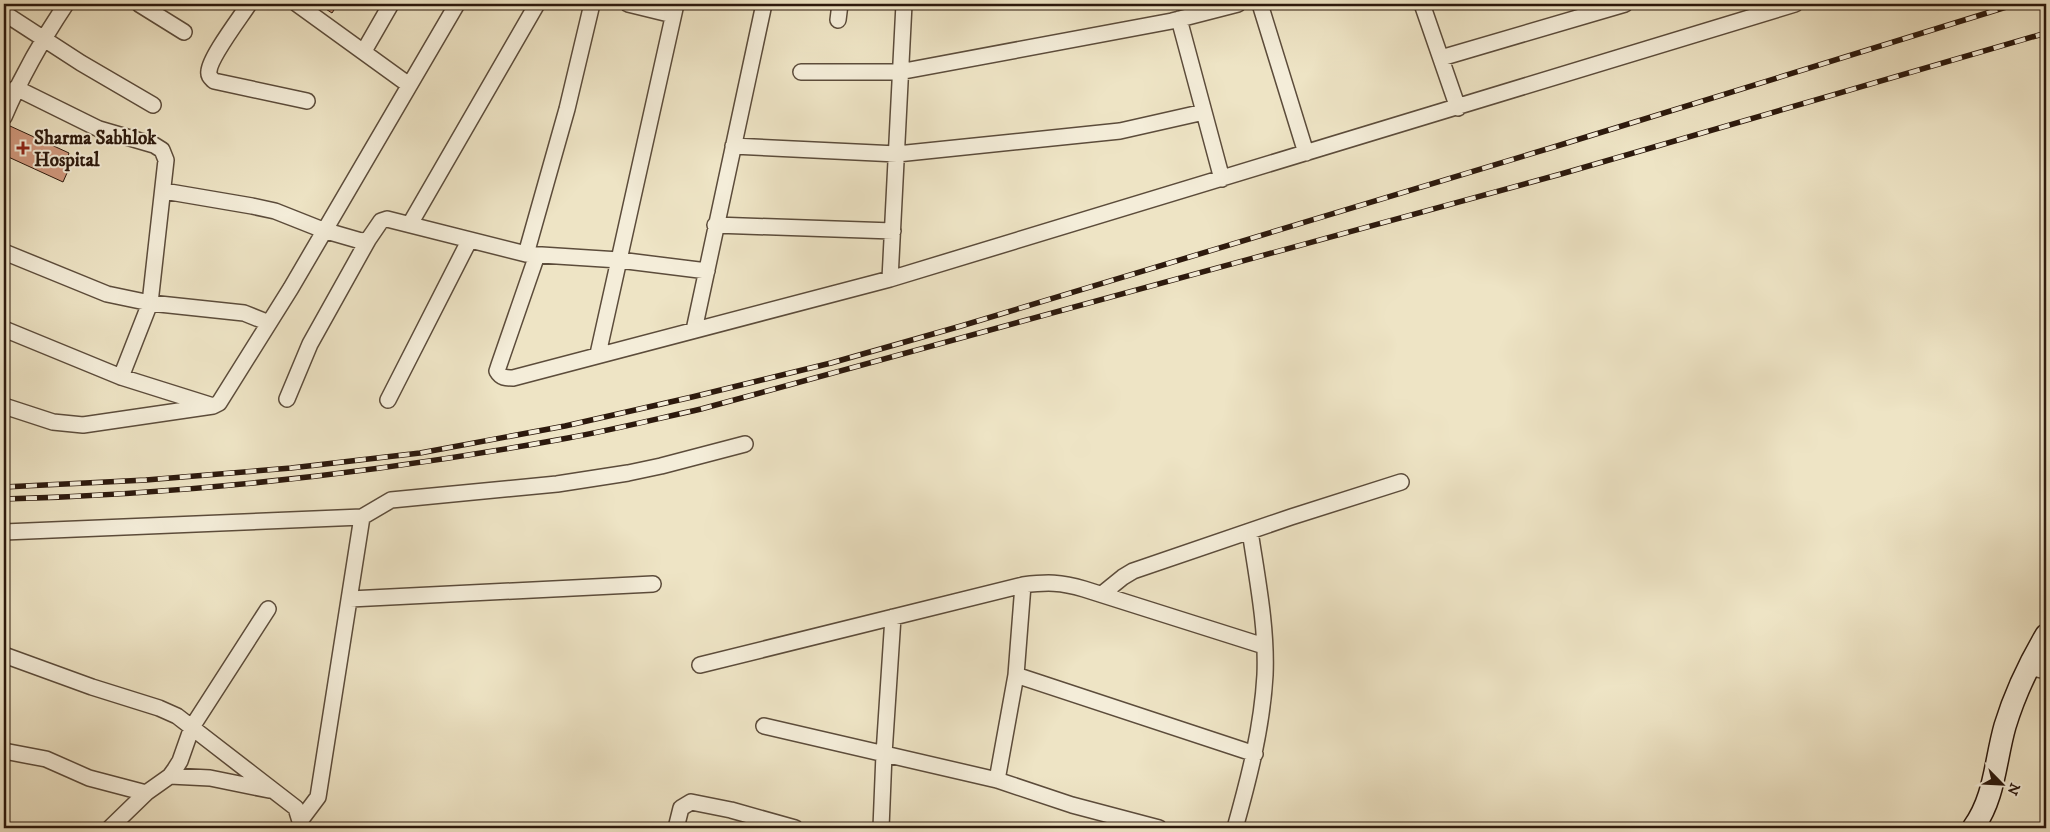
<svg xmlns="http://www.w3.org/2000/svg" width="2050" height="832" viewBox="0 0 2050 832" font-family="'IM FELL DW Pica',serif">
<style>
.building{fill:#d29a7f;stroke:#2c190d}
.lines{fill:none;stroke-linecap:round;stroke-linejoin:round}
.street-casing{stroke:#5c4c3b;stroke-width:18}
.secondary-casing{stroke:#2c190d;stroke-width:24}
.street{stroke:#f4edd9;stroke-width:15}
.secondary{stroke:#f4edd9;stroke-width:21}
.rail-casing{stroke:#2c190d;stroke-width:5.5}
.rail{stroke:#f4edd9;stroke-width:4;stroke-dasharray:11;stroke-linecap:butt}
.poi-dot{fill:#8f2418;stroke:#f4edd9;stroke-width:2}
.labels{text-anchor:middle;stroke-width:4;stroke-linejoin:round;paint-order:stroke}
.poi-label{font-size:19px;font-weight:bold;fill:#2c190d;stroke:#f4edd9;text-anchor:start}
</style>
<rect width="100%" height="100%" fill="#eee4c5"/>
<filter id="stains"><feTurbulence type="fractalNoise" baseFrequency=".004" numOctaves="4"/><feColorMatrix values="0 0 0 0 .2 0 0 0 0 .09 0 0 0 0 .02 0 0 0 .5 -.17"/></filter>
<radialGradient id="worn" r=".72"><stop offset=".6" stop-color="#630" stop-opacity="0"/><stop offset="1" stop-color="#630" stop-opacity=".3"/></radialGradient>
<path class="building" d="M318,4H338L332,13Z
M10,126L69,153L66,161L71,164L63,182L4,155V138Z"/>
<g class="lines">
<g class="street-casing">
<path id="street" d="M139,4L184,32
M249,4C240,18 210,57 209,71C208,76 211,78 214,81L307,101
M297,4L409,85
M628,4L673,15
M1260,4L1306,153
M1422,4L1458,108
M4,13L81,63L153,105
M1179,19L1222,179
M838,20L840,4
M364,51L391,4
M1441,58L1625,4
M801,72H899L1172,21L1238,4
M16,88L99,129L154,145L162,150L166,160L150,303L121,377
M4,117C21,77 42,40 66,4
M733,146L897,154L1120,131L1204,112
M164,191L252,206L275,211L323,230L361,241L368,240L381,221L387,219L526,254L619,260L707,271
M410,224L537,4
M715,225L893,231
M4,252L107,294L150,303L244,313L269,323
M526,254L567,109L592,4
M537,255L499,365L497,371C501,378 506,378 513,378L890,279L1795,4
M890,279L904,4
M4,329L121,377L210,405
M694,330L764,4
M598,354L676,4
M287,399L310,344L368,240
M388,400L469,241
M4,406L53,422L83,425L213,406L219,403L291,288L457,4
M4,532L362,517L391,500L557,484L628,473L661,466L745,444
M1102,594L1123,577L1133,571L1291,517L1401,482
M350,599L653,584
M4,655L92,687L159,708L177,716L296,808L300,821V828
M700,665L1023,585C1047,582 1061,582 1084,589L1264,646
M2028,667L2046,671
M1016,675L1255,754
M764,726L997,780L1072,805L1159,828
M4,751L46,759L89,778L146,793
M170,776L210,778L269,790
M997,780L1016,675L1023,585
M300,821L318,797L362,517
M110,828L146,793L170,776L175,769L180,761L192,727L268,609
M676,828L681,808L691,802L731,810L795,828
M881,828L884,754L893,617
M1235,828C1249,778 1262,728 1265,675C1267,627 1257,578 1250,531"/>
</g>
<g class="secondary-casing">
<path id="secondary" d="M1973,828C1995,798 1995,761 2005,726C2015,693 2029,664 2046,635"/>
</g>
<use href="#street" class="street"/>
<use href="#secondary" class="secondary"/>
<g class="rail-casing">
<path id="rail" d="M4,487L146,480L291,468L420,453L565,426L692,397L831,363L961,326L1557,146L2016,4
M4,499C193,494 382,472 568,438C612,430 656,419 701,409L1561,174L2046,33"/>
</g>
<use href="#rail" class="rail"/>
</g>
<path class="poi-dot" d="M20.5 140.5h5v5h5v5h-5v5h-5v-5h-5v-5h5z"/>
<g class="labels">
<g class="poi-label">
<text x="34" y="144">Sharma Sabhlok<tspan x="34" dy="22">Hospital</tspan></text>
</g>
</g>
<rect width="2050" height="832" fill="none" stroke="#eee4c5" stroke-width="20"/>
<rect x="5" y="5" width="2040" height="822" fill="none" stroke="#2c190d" stroke-width="2.5"/>
<rect x="10" y="10" width="2030" height="812" fill="none" stroke="#2c190d"/>
<g transform="translate(2002 784) rotate(114)" stroke="#f4edd9" stroke-width="4" paint-order="stroke">
<path d="M0-4L9 19L0 12L-9 19Z" fill="#2c190d"/>
<text y="-8" font-size="14" font-weight="bold" text-anchor="middle" fill="#2c190d">N</text>
</g>
<rect width="100%" height="100%" filter="url(#stains)"/>
<rect width="100%" height="100%" fill="url(#worn)"/>
</svg>
